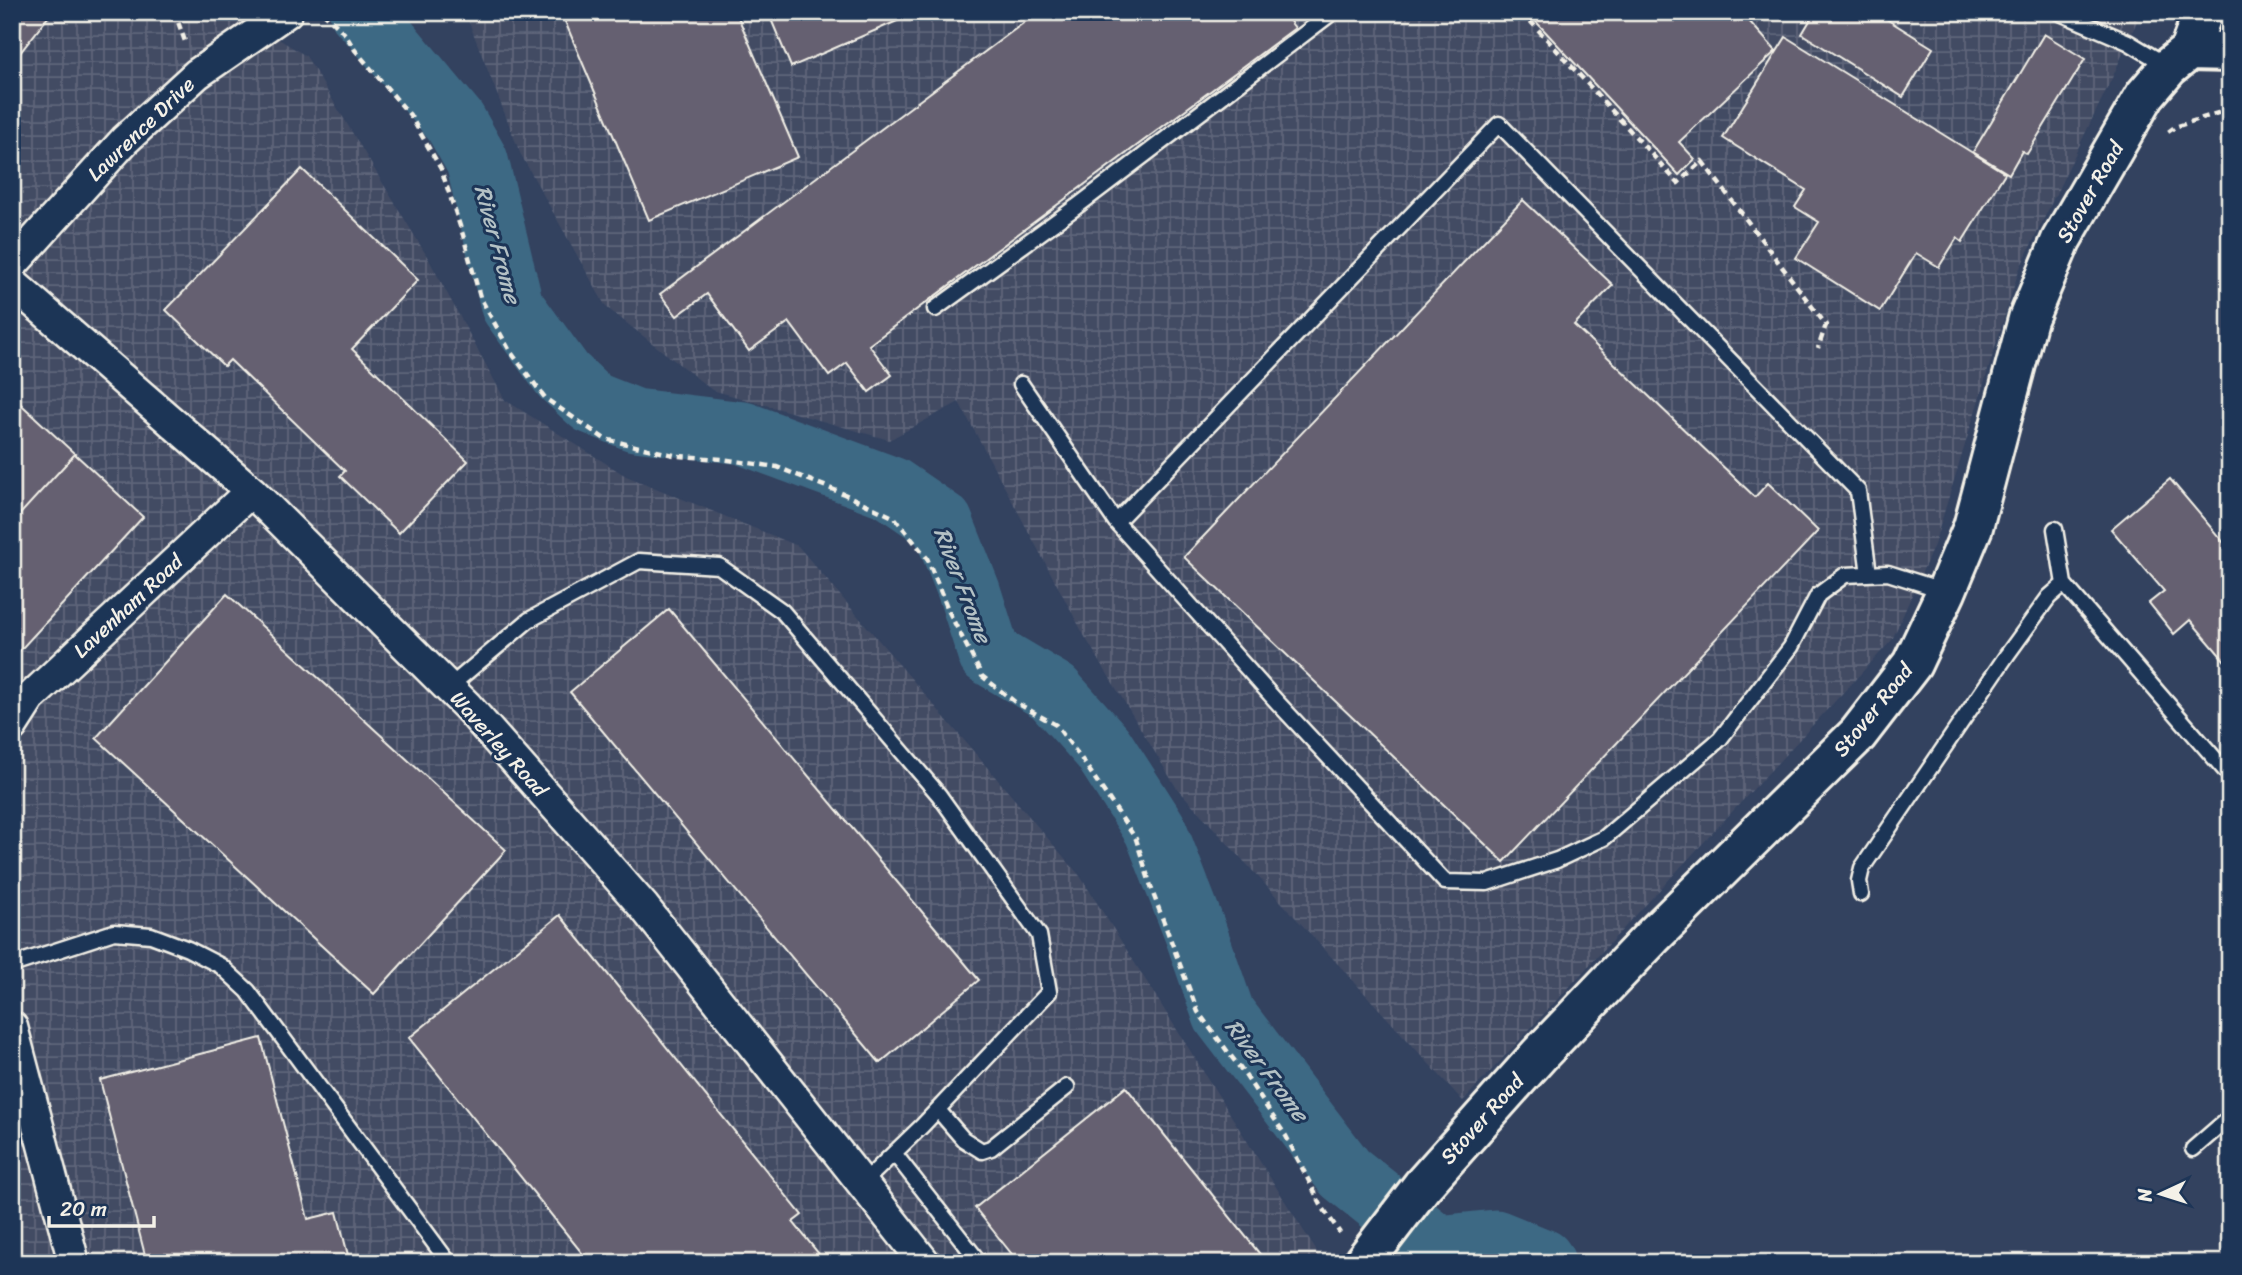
<svg xmlns="http://www.w3.org/2000/svg" width="2242" height="1275" viewBox="0 0 2242 1275" font-family="Sriracha,sans-serif">
<style>
.industrial{fill:url(#industrial-grid)}
.lines{fill:none;stroke-linecap:round;stroke-linejoin:round}
.river{stroke:#3e6984;stroke-width:63}
.building{fill:#656171;stroke:#f4f1e8;stroke-width:2}
.lane-casing{stroke:#f4f1e8;stroke-width:19}
.street-casing{stroke:#f4f1e8;stroke-width:35}
.secondary-casing{stroke:#f4f1e8;stroke-width:44}
.path{stroke:#f4f1e8;stroke-width:4.5;stroke-dasharray:7 5;stroke-linecap:butt}
.lane{stroke:#1d3557;stroke-width:14}
.street{stroke:#1d3557;stroke-width:30}
.secondary{stroke:#1d3557;stroke-width:38}
.labels{text-anchor:middle;stroke-width:6;stroke-linejoin:round;paint-order:stroke}
.street-label{font-size:21px;fill:#f4f1e8;stroke:#1d3557}
.water-label{font-size:23px;font-style:italic;fill:#b4c1c5;stroke:#1d3557}
</style>
<defs>
<pattern id="industrial-grid" width="8" height="8" patternUnits="userSpaceOnUse" patternTransform="scale(1.75)"><rect width="8" height="8" fill="#424b64"/><path d="M0 4h8M4 0v8" fill="none" stroke="#5e657a"/></pattern>
</defs>
<rect width="100%" height="100%" fill="#33425f"/>
<filter id="ink" filterUnits="userSpaceOnUse"><feTurbulence type="fractalNoise" baseFrequency=".0143" numOctaves="2"/><feDisplacementMap in="SourceGraphic" scale="14" xChannelSelector="R" yChannelSelector="G"/><feConvolveMatrix kernelMatrix="1 2 1 2 8 2 1 2 1" color-interpolation-filters="sRGB"/></filter>
<g filter="url(#ink)">
<path class="industrial" d="M12,12H235L306,56L428,258L505,400L626,476L798,546L1080,876L1324,1263H12Z
M465,12H2141L2113,76L2019,270L1934,545L1892,640L1463,1101L1176,787L1085,637L959,402L889,440L712,390L606,307L520,153Z"/>
<g class="lines">
<path class="river" d="M361,12L377,29L455,122L477,161L512,306L563,376L592,403L635,420L743,433L891,488L942,523L969,591L989,654L1053,692L1103,748L1155,829L1196,934L1224,1015L1345,1173L1438,1247L1495,1241L1542,1260L1544,1263"/>
</g>
<path class="building" d="M12,12H52L12,63Z
M561,12H736L798,157L649,220Z
M768,12H918L791,67Z
M1038,12H1283L1295,28L869,345L892,375L869,392L847,363L829,376L789,322L749,351L707,294L677,316L660,294Z
M1527,12H1741L1776,51L1679,142L1695,159L1679,175Z
M1815,12H1875L1933,48L1903,97L1802,34Z
M2044,34L2085,59L2027,154L2022,151L2009,174L1973,152Z
M1786,37L2005,173L1962,242L1957,238L1939,267L1916,253L1880,311L1796,258L1819,222L1795,207L1806,190L1723,138Z
M302,169L418,280L352,349L468,461L399,533L340,476L345,471L230,360L224,366L166,310Z
M1523,200L1613,285L1574,325L1755,497L1768,483L1818,531L1504,862L1184,557Z
M12,396L75,454L12,523Z
M75,454L143,517L12,659V523Z
M2170,479L2230,550V667L2190,620L2174,634L2149,603L2164,591L2111,529Z
M227,594L506,850L374,994L96,738Z
M669,609L979,980L880,1063L570,692Z
M560,915L802,1215L793,1222L819,1254L808,1263H590L409,1038Z
M261,1038L308,1219L337,1212L350,1263H147L100,1080Z
M1126,1087L1267,1263H1019L975,1208Z"/>
<g class="lines">
<g class="lane-casing">
<path id="lane" d="M2058,12L2128,42L2168,66
M935,309L1076,207L1333,12
M1021,384L1116,522L1278,703L1445,882L1487,883L1557,860L1604,838L1720,739L1791,647L1818,595L1845,575L1888,573L1945,591
M1116,522L1499,124L1858,491L1869,574
M2055,529L2064,584
M448,688L529,620L639,561L719,566L782,611L939,795L1039,935L1049,992L922,1126L863,1183
M1861,894L1859,881L1862,868L2007,655L2049,597L2064,584L2230,776
M12,965L114,932L151,935L188,949L221,966L248,991L449,1263
M938,1110L963,1139L982,1151L991,1148L1067,1087
M2193,1149L2230,1117
M894,1153L980,1263"/>
</g>
<g class="street-casing">
<path id="street" d="M12,265L125,140L197,74L287,12
M12,283L251,491L467,706L644,907L925,1263
M12,726L30,698L251,491
M12,1027L74,1263"/>
</g>
<g class="secondary-casing">
<path id="secondary" d="M2189,51L2230,52
M1363,1263L1422,1186L1539,1055L1652,937L1858,734L1912,664L1946,592L1973,527L2028,319L2061,240L2145,95L2169,67L2189,51L2203,12"/>
</g>
<path class="path" d="M183,12L178,22L186,44
M323,12L345,34L355,50L410,115L441,169L463,235L480,297L510,351L546,399L605,439L678,456L722,459L777,467L844,494L895,518L927,558L949,612L982,676L1015,702L1056,725L1081,758L1136,839L1154,896L1198,1012L1243,1072L1286,1136L1321,1205L1340,1233
M1522,12L1678,183L1702,161L1826,325L1818,348
M2168,132L2175,127L2230,109"/>
<use href="#lane" class="lane"/>
<use href="#street" class="street"/>
<use href="#secondary" class="secondary"/>
</g>
</g>
<g class="labels">
<g class="street-label">
<text transform="translate(141 129) rotate(-44)" y="7">Lawrence Drive</text>
<text transform="translate(2090 192) rotate(-60)" y="7">Stover Road</text>
<text transform="translate(128 606) rotate(-43)" y="7">Lavenham Road</text>
<text transform="translate(1873 710) rotate(-51)" y="7">Stover Road</text>
<text transform="translate(499 744) rotate(48)" y="7">Waverley Road</text>
<text transform="translate(1482 1119) rotate(-48)" y="7">Stover Road</text>
</g>
<g class="water-label">
<text transform="translate(498 244) rotate(75)" y="8">River Frome</text>
<text transform="translate(963 585) rotate(69)" y="8">River Frome</text>
<text transform="translate(1267 1070) rotate(53)" y="8">River Frome</text>
</g>
</g>
<rect width="2242" height="1275" fill="none" stroke="#1d3557" stroke-width="42"/>
<rect x="21" y="21" width="2200" height="1233" fill="none" stroke="#f4f1e8" stroke-width="2.5" filter="url(#ink)"/>
<g transform="translate(2161 1194) rotate(266)" stroke="#1d3557" stroke-width="5" paint-order="stroke">
<path d="M0-5L12 26L0 18L-12 26Z" fill="#f4f1e8"/>
<text y="-10" font-size="19" font-weight="bold" text-anchor="middle" fill="#f4f1e8">N</text>
</g>
<path d="M49 1216v10h105v-10" fill="none" stroke="#f4f1e8" stroke-width="3.5"/>
<text x="60" y="1216" font-size="21" fill="#f4f1e8" stroke="#1d3557" stroke-width="5" paint-order="stroke">20 m</text>
</svg>
